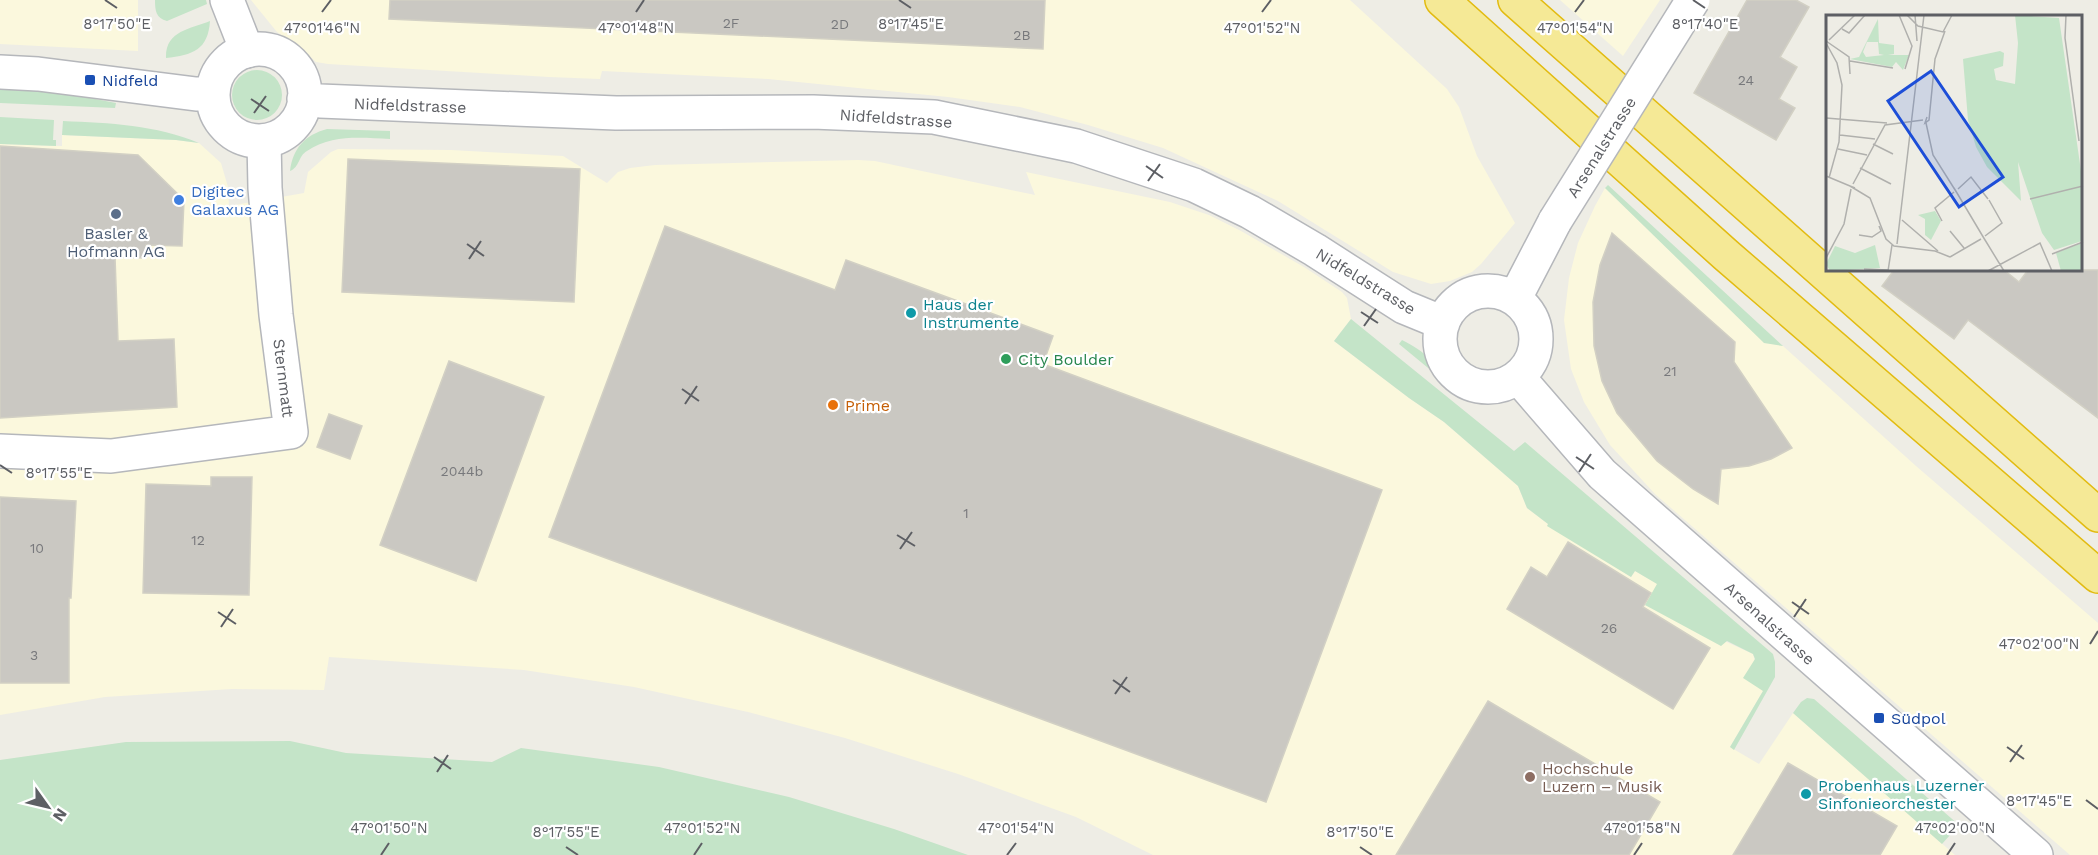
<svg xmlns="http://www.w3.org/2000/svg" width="2098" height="855" viewBox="0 0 2098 855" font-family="'Work Sans',sans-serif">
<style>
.commercial{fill:#fbf8dd}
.green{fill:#c4e4c8}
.building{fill:#cac8c2;stroke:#d2d0c4;stroke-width:1.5}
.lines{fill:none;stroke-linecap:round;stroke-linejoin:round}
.minor-casing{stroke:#b5b7bb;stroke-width:36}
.tertiary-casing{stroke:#b5b7bb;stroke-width:36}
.motorway-casing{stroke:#e2bb11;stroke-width:36}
.minor{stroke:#fff;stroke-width:33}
.tertiary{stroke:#fff;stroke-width:33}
.motorway{stroke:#f5e996;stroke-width:33}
.minor-bridge-casing{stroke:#b5b7bb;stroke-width:36;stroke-linecap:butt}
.minor-bridge{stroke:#fff;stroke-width:33}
.ticks{fill:none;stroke:#5d5f64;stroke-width:2}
.transit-dot{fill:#1a4fb4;stroke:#fff;stroke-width:2}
.shop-dot{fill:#3f7fe0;stroke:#fff;stroke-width:2}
.service-dot{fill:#5c6f8a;stroke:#fff;stroke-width:2}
.culture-dot{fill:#0f9aa8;stroke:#fff;stroke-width:2}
.leisure-dot{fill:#2e9e5b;stroke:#fff;stroke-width:2}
.food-dot{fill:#e8710a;stroke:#fff;stroke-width:2}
.education-dot{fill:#8d6e63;stroke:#fff;stroke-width:2}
.labels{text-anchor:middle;stroke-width:4.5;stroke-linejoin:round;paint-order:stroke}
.number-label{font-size:14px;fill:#78797c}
.transit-label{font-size:16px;fill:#164399;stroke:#fff;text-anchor:start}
.street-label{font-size:16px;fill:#5d5f64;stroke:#fff}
.shop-label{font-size:16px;fill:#366cbe;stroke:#fff;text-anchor:start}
.service-label{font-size:16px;fill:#4e5e75;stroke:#fff}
.culture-label{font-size:16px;fill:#0d838f;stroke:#fff;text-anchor:start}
.leisure-label{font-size:16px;fill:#27864d;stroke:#fff;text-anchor:start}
.food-label{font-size:16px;fill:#c56008;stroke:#fff;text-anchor:start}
.education-label{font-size:16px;fill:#785e54;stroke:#fff;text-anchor:start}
.inset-road{fill:none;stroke:#b0b0ad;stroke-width:1.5}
.view{fill:#1d4ed8;fill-opacity:0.15;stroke:#1d4ed8;stroke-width:3}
.inset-edge{fill:none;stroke:#5d5f64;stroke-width:3}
.ticks-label{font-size:15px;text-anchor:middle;fill:#5d5f64;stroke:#fff;stroke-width:4.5;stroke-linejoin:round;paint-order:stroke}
</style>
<rect width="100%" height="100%" fill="#eeede5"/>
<path class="commercial" d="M0,0H138V51L0,44Z
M251,0H1350L1447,89L1459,107L1477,156L1515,223L1481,264L1472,272L1450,281L1431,284L1393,272L1278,201L1163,148L1088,125L1020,107L948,97L768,79L602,71L600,79L549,77L328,64L316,62L303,50L277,32Z
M1560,0H1660L1623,56Z
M62,135L176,140L199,143L221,163L228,187L229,206L304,193L308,172L331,152L338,149L451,150L563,156L607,183L618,172L630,168L655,165L858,160L875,161L1035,195L1026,172L1170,202L1209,215L1241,231L1304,267L1342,292L1347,298L1351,319L1334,341L1409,398L1444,422L1518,486L1527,508L1548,524L1631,577L1635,571L1658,584L1645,605L1753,654L1763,691L1730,747L1759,764L1793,713L1955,855H1153L1076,817L958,774L845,738L748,712L634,687L524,670L329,657L324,690L232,689L105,697L0,715V144L62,146Z
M1605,188L1764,342L1783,346L1916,466L2098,623V855H2070L1655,494L1610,445L1584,402L1571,369L1564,320L1569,278L1578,243L1595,206Z"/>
<path class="green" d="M155,0H206L207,4L167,21C156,18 155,11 155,0Z
M210,21C208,50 193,55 166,58C165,31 190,29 210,21Z
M232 95a25 25 0 1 1 50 0a25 25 0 1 1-50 0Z
M0,85L27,86L116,103L115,108L0,103Z
M0,117L54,120L53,140H56V146L0,144Z
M63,121C110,123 156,125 199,143L176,140L62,135Z
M327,129L390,131V139C361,138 333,134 307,151C298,156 300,167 290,171C293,148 305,135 327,129Z
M1608,185L1783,346L1764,343L1605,188Z
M1351,319L1514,451L1525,442L1773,654L1775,662V677L1734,750L1730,747L1763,691L1743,678L1755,659L1753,654L1727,641L1721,646L1645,605L1657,584L1635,571L1631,577L1547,526L1548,524L1527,508L1518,486L1444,422L1409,398L1334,341Z
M1402,340C1426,352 1436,363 1450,386L1399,344Z
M1807,698L1814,699L1959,825L1942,844L1793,713L1801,702Z
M290,741L346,753L492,762L521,748L659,767L789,797L894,829L968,855H0V760L126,742Z"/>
<path class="building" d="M390,0H1045L1043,49L389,19Z
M1747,0H1796L1809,7L1780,57L1797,67L1779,99L1795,108L1776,140L1694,93Z
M0,146L138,155L184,200L182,246L146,245L145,258L115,257L118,341L174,339L177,407L0,418Z
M348,159L580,169L574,302L342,292Z
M665,226L835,290L846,260L1053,336L1043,364L1382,490L1266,802L549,537Z
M1612,233L1735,342L1734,362L1792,448L1771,459L1749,466L1721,469L1718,504L1693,489L1657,461L1617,413L1602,381L1594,346L1593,302L1600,265Z
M1894,270H2004L2019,282L2028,270H2098V418L1968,320L1954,339L1882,286Z
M449,361L544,397L476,581L380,545Z
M329,414L362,426L350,459L317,447Z
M211,477H252L249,595L143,593L146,484L211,486Z
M0,497L76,501L71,598H69V683H0Z
M1568,542L1651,593L1643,607L1710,648L1673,709L1507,609L1531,567L1547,577Z
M1488,701L1660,802L1629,855H1396Z
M1788,763L1897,826L1880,855H1733Z"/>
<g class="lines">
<g class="minor-casing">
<path id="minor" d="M227,0L247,51
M1515,298L1555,221
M0,451L111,456L291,432L276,315L265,188L264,141"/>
</g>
<g class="tertiary-casing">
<path id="tertiary" d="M213 95a46 46 0 1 1 92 0a46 46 0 1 1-92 0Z
M0,72L38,74L196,94L213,93
M304,99L320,101L616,113L813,112L934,117L1076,146L1194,185L1250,212L1315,250L1404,307L1443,323
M1440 339a48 48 0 1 1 96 0a48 48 0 1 1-96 0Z
M1518,377L1602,474L2036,855"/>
</g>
<g class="motorway-casing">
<path id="motorway" d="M1442,0L1726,255L2098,576
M1515,0L2098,515"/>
</g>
<use href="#minor" class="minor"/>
<use href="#tertiary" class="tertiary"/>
<use href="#motorway" class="motorway"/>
<g class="minor-bridge-casing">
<path id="minor-bridge" d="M1555,221L1693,0"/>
</g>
<use href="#minor-bridge" class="minor-bridge"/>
</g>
<path class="ticks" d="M105,0L117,8M899,0L911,8M1693,0L1705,8M322,12L331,0M636,12L644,0M1262,12L1271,0M1575,12L1584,0M251,99L269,111M254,113L266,96M1146,166L1163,178M1148,181L1160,164M467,244L484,256M469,259L481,241M1361,312L1378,323M1364,326L1376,309M682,389L699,401M685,404L697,386M1576,457L1594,469M0,465L12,473M1579,472L1591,454M897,535L915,546M900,549L912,532M1792,602L1809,614M218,612L236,624M1794,617L1806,599M221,627L233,609M2090,644L2098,631M1113,680L1130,692M1115,694L1127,677M2007,747L2024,759M434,757L451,769M2010,762L2022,745M437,772L448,755M2086,800L2098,809M566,847L578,855M1360,847L1372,855M381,855L389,843M694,855L702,843M1007,855L1016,843M1634,855L1642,843M1947,855L1955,843"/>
<g class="transit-dot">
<rect x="84" y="74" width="12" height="12" rx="3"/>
<rect x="1873" y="712" width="12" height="12" rx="3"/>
</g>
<circle class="shop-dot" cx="179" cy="200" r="6"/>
<circle class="service-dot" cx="116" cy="214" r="6"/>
<g class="culture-dot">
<circle cx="911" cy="313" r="6"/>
<circle cx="1806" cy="794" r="6"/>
</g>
<circle class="leisure-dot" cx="1006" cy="359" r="6"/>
<circle class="food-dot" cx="833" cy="405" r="6"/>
<circle class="education-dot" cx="1530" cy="777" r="6"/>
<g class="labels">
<g class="number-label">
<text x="731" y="28">2F</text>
<text x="840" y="29">2D</text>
<text x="1022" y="40">2B</text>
<text x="1746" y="85">24</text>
<text x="1670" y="376">21</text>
<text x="462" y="476">2044b</text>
<text x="966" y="518">1</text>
<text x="198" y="545">12</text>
<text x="37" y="553">10</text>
<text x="1609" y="633">26</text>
<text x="34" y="660">3</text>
</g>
<g class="transit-label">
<text x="102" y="86">Nidfeld</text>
<text x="1891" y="724">Südpol</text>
</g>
<g class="street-label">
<text transform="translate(410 105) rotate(2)" y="6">Nidfeldstrasse</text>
<text transform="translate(896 118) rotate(4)" y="6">Nidfeldstrasse</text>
<text transform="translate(1601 147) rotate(-58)" y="6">Arsenalstrasse</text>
<text transform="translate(1366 281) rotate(31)" y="6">Nidfeldstrasse</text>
<text transform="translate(284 378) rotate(83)" y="6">Sternmatt</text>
<text transform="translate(1770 623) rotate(42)" y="6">Arsenalstrasse</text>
</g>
<g class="shop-label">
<text x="191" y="197">Digitec<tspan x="191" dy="18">Galaxus AG</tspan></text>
</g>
<g class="service-label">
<text x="116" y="239">Basler &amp;<tspan x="116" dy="18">Hofmann AG</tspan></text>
</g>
<g class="culture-label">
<text x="923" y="310">Haus der<tspan x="923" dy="18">Instrumente</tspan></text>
<text x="1818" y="791">Probenhaus Luzerner<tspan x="1818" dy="18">Sinfonieorchester</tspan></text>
</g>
<g class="leisure-label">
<text x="1018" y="365">City Boulder</text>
</g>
<g class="food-label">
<text x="845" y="411">Prime</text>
</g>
<g class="education-label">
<text x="1542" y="774">Hochschule<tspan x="1542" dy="18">Luzern – Musik</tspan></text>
</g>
</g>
<g transform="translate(1826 15)">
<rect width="256" height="256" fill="#eeede5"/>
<path d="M189,0L233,3L256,163V226L228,235L216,218L192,147L195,186L161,152L150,132L142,105L137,44L174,36L178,38L177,51L168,54L170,65L189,69L192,28ZM52,4L53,28L68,30V39L62,40H83L77,55L70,47L66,52L24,44L33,42ZM41,27H52L53,39L58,40L40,42L37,37ZM109,196L115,206L105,225L99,220V204L92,200ZM256,228V256H235L230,238ZM49,230L54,253L4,256L0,249L9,231L29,238Z" fill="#c4e4c8" fill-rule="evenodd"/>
<path class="inset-road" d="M73,0L86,31L79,54M81,0L92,11L117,17L126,0M89,0L91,26M240,0L239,23L253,126M16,14L23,18L39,0M3,25L29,0M0,26L23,42L24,59M0,28L11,48L16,70L13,127L3,163M24,46L67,53M101,102L99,108L103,105L109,44L119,16M0,103L61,108M100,108L107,140L131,178L128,173M14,120L49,124M47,129L67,139M12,134L41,140M34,153L65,169M0,161L24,171M27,169L59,110L97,105M29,173L24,171L44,183L60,224L68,231L109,236L124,242M132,174L145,162L162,184M131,178L156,220M204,184L257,171M76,205L112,236M116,206L109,193L128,177M124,216L138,233M33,220L46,222L55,216L53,211M159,221L176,208L163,185M159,225L156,220L178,256M71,229L98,0M226,239L257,227M124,242L155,224M0,243L18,209L25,174M38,254L62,255M62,256L66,230M162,256L214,228L226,256"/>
<path class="view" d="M105,56L177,162L133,192L62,86Z"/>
<rect width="256" height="256" class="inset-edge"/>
</g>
<g class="ticks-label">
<text x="117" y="29">8°17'50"E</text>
<text x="911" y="29">8°17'45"E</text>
<text x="1705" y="29">8°17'40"E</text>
<text x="322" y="33">47°01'46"N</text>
<text x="636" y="33">47°01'48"N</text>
<text x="1262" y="33">47°01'52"N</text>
<text x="1575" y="33">47°01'54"N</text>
<text x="59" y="478">8°17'55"E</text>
<text x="2039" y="649">47°02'00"N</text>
<text x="2039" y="806">8°17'45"E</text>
<text x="389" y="833">47°01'50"N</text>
<text x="702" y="833">47°01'52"N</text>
<text x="1016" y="833">47°01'54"N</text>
<text x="1642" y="833">47°01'58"N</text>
<text x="1955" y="833">47°02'00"N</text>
<text x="566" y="837">8°17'55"E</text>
<text x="1360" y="837">8°17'50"E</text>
</g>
<g transform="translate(48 807) rotate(124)" stroke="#ffffff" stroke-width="4.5" paint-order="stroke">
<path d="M0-4.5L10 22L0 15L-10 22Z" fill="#5d5f64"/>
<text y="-9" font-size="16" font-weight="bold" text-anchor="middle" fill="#5d5f64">N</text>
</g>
</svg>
